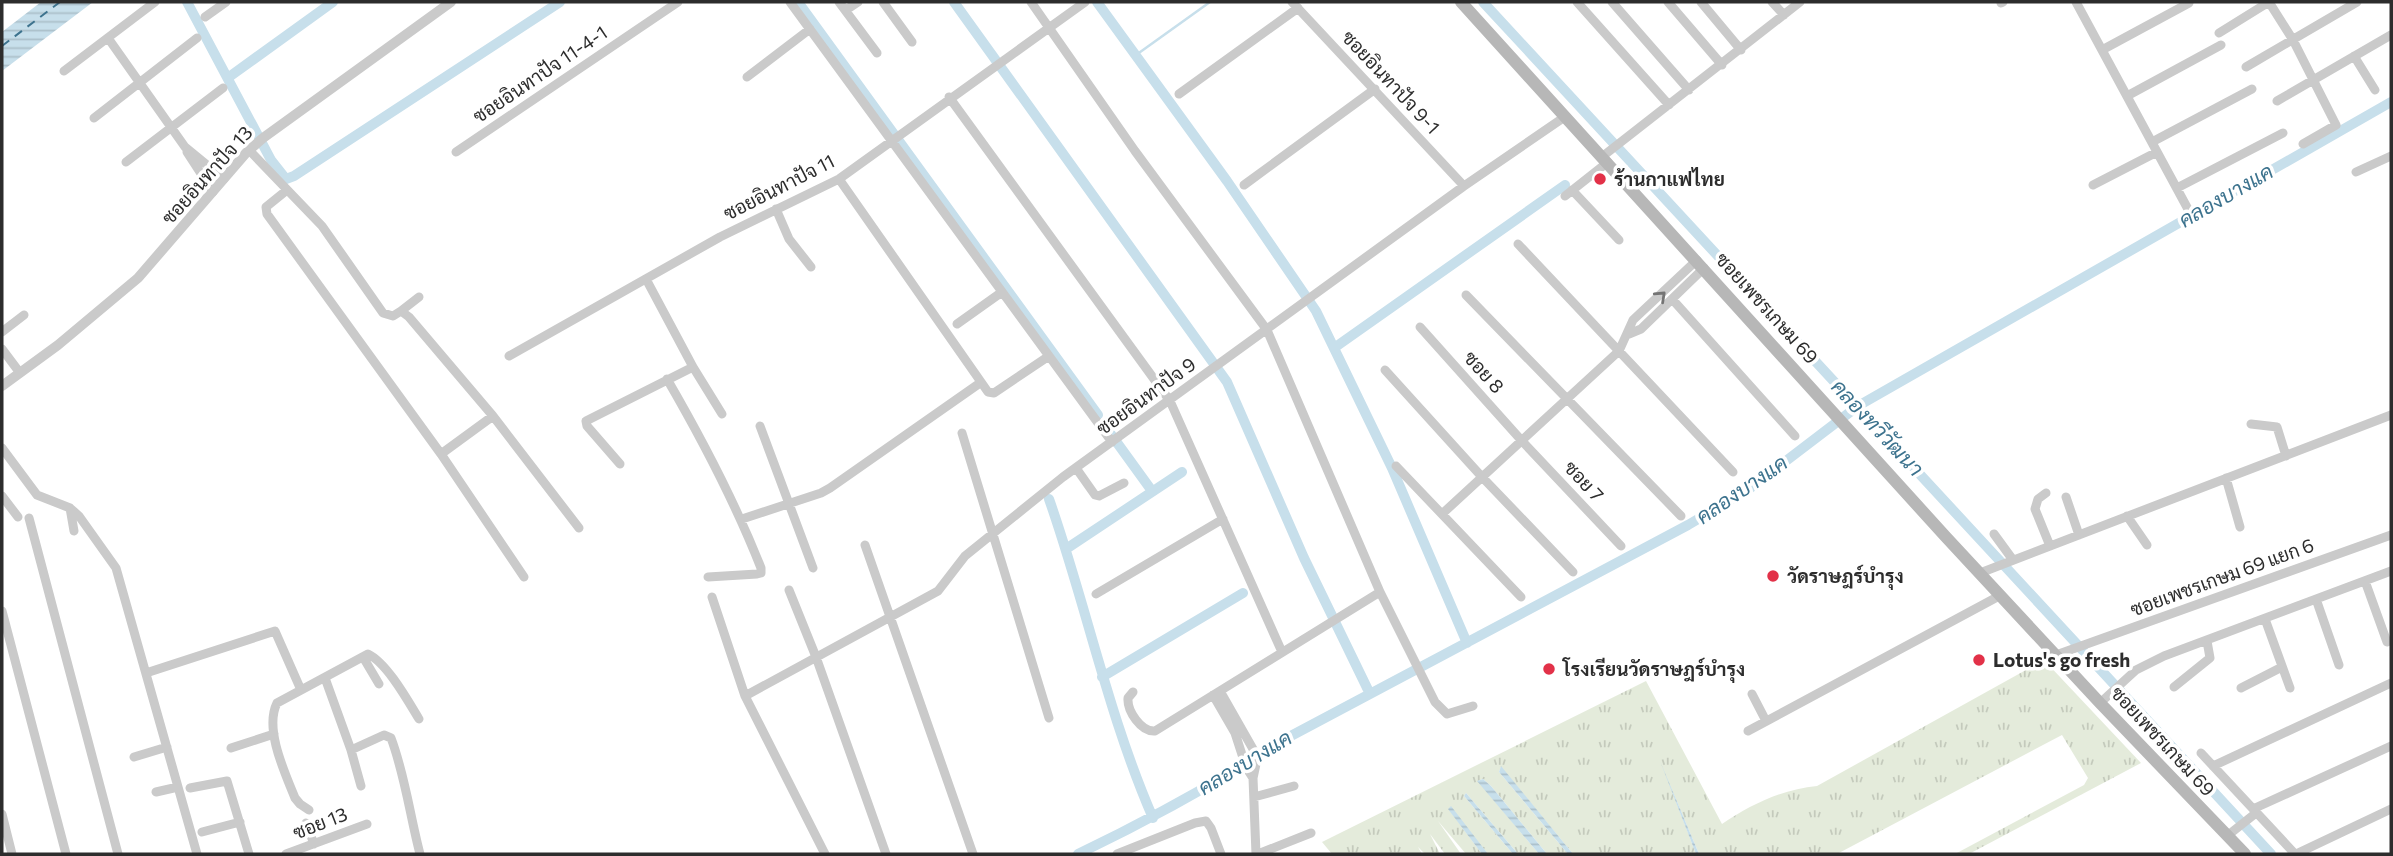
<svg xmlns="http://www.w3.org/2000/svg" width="2393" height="856" viewBox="0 0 2393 856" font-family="Commissioner,Sarabun,sans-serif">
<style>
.grass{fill:url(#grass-tufts)}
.water{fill:url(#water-rules)}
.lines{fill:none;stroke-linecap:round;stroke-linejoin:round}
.stream{stroke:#c7dfeb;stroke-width:2.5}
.canal{stroke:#c7dfeb;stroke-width:10}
.ferry{stroke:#3d738e;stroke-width:2;stroke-dasharray:9 7;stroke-linecap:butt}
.minor{stroke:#cacaca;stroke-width:9}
.tertiary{stroke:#cacaca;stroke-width:10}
.secondary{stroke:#b7b7b7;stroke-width:12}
.oneway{stroke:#747474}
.poi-dot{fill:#e23148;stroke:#fff;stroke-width:2.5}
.labels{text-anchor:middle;stroke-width:7;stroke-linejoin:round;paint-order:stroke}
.street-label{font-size:19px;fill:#2d2d2d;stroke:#fff}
.poi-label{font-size:19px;font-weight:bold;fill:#2d2d2d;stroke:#fff;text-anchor:start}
.water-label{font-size:21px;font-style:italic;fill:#3d738e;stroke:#fff}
</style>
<defs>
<pattern id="grass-tufts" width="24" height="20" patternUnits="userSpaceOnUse" patternTransform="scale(1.75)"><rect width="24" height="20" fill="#e4ebdb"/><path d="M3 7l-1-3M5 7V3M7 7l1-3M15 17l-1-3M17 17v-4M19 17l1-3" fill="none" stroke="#c4cabc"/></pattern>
<pattern id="water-rules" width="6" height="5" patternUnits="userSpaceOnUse" patternTransform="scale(1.75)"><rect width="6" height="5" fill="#c7dfeb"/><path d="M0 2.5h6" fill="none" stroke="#abc0ca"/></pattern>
</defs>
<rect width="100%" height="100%" fill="#fff"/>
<path class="grass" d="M2044,660L2141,763L1969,854H1955L2084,785L2088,778L2062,735L1837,854H1699L1669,783L1696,854H1573L1501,767L1499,772L1568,854H1547L1491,786L1483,779L1478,781L1539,854H1518L1466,793L1464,796L1513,854H1488L1448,808L1482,854H1466L1438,821L1461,854H1445L1430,834L1440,854H1425L1418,847L1422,854H1332L1322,842L1646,681L1722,824C1750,805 1783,789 1817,786Z"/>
<path class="water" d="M41,2H93L2,71V32Z
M1660,761L1699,854H1696Z
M1501,766L1573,854H1568L1499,772Z
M1483,779L1491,786L1547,854H1539L1477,781Z
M1466,793L1518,854H1513L1464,796Z
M1451,806L1488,854H1482L1448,809Z"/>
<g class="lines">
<path class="stream" d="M1136,55L1210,2"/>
<path class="canal" d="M187,2L271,160L286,179L294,176L560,2
M798,2L1098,415
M954,2L1227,382L1304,558L1370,694
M1097,2L1227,181L1316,311L1392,468L1467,643
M1483,2L2271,854
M229,77L333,2
M1334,348L1565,185
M1110,433L1152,491
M1049,499C1086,604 1108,715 1153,818
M1066,549L1182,472
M1102,677L1243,593
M1078,854C1151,819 1220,781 1287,738L1688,525L1749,489L1858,406L2391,102"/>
<path class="ferry" d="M2,46L60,2"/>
<path class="minor" d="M790,2L1112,442
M839,2L877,53
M883,2L912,42
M1031,2L1135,151L1267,330L1380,592L1435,702L1447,714L1473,706
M1292,2L1464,186
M1577,2L1669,105
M1612,2L1689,90
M1668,2L1722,65
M1701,2L1741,50
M1772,2L1784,15
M2076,2L2189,211
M2269,2L2293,40L2336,125L2303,144
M2001,3L2003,2
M846,10L858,2
M205,17L226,2
M2219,33L2269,2
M108,38L185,147L224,179
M2102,50L2189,3
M2354,56L2375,90
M2246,67L2357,2
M64,71L155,2
M747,77L810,29
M1179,94L1298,8
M2127,96L2221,45
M949,97L1170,401L1282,652
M2277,101L2391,35
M94,118L197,38
M2152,142L2252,89
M249,150L322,226L383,313L393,316L401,311L409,317L493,416L579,528
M187,152L213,192
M456,152L678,2
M1603,156L1800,2
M126,162L223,88
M2356,172L2391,156
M839,179L988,392L994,393L1049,356
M1244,185L1375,89
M2093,185L2157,152
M2177,188L2283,133
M287,190L266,207L267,214L441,454L493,416
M1572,190L1619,240
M1565,196L1608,162
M776,209L789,239L811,267
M1518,244L1733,472
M646,279L693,367L722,414
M1466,295L1681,516
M1672,299L1795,436
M401,311L419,297
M957,324L1002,292
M1420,327L1522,441L1621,546
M2,332L24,315
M1629,334L1641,329L1704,268
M2,349L20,373
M509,356L720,237L839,179L1085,2
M1385,370L1482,477L1573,572
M667,379C703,441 735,502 761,568V573L757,574L708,577
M2251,424L2277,427L2286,456
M760,426L813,568
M962,433L1049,718
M2,448L37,495L70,508L79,516L116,568L197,854
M441,454L524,577
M620,464L587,426L586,421L693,367
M1396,466L1521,597
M1076,468L1095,495L1099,496L1124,483
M2226,478L2240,527
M2046,493L2038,499L2035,509L2050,546
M2,496L18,517
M2066,497L2079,535
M70,508L74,531
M1442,514L1619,351L1633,320L1697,260
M2127,516L2147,545
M29,518L118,854
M742,519L821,493L830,488L980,383
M1994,534L2013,560
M865,545L973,854
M1980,573L2391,415
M2365,581L2387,642
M789,590L816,657L886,854
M1096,594L1223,519
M712,597L745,696L825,854
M2316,599L2339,665
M2,611L66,854
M2265,619L2290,688
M2056,655L2391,535
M363,657L379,684
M146,673L275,631L301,690
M325,678L351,750L361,786
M2174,687L2210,658L2207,641
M2241,688L2282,667
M1220,691L1253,749L1256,764L1253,778L1256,854
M1133,692L1128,698C1127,711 1141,732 1155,731L1380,592
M1752,694L1766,721
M1213,695L1235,733L1246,767L1253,778
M745,696L938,591L965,556L1063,477L1464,186L1566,116
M2100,703L2136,670L2164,656L2391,571
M1748,731L2001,595
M231,748L274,734
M351,750L384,735L391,738C405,775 410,816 420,854
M2201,753L2295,854
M134,757L167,747
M2213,766L2391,683
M190,788L227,781L249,854
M156,792L178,787
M1254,797L1294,786
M2253,809L2391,746
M309,810L300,804L295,798C285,773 264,729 277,703L368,654C387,663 408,701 419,719
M2,814L12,854
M306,823L314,844
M202,832L240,822
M2227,836L2256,813
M286,854L367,824
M1117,854L1195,823L1206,821L1211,828L1221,854
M1258,854L1311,833
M2296,854L2391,809"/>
<path class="tertiary" d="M2,386L58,345L138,278L246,153L263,138L451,2"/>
<path class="secondary" d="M1461,2L1945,536L2100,703L2245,854"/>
</g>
<defs><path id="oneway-chevron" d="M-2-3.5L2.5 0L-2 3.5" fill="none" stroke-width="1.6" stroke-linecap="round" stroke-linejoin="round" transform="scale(1.75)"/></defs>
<use class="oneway" href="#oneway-chevron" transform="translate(1661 296) rotate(-43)"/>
<g class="poi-dot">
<circle cx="1600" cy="179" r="7"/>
<circle cx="1773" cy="576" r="7"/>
<circle cx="1979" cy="660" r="7"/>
<circle cx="1549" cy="669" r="7"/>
</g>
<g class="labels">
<g class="street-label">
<text transform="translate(540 74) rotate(-34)" y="7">ซอยอินทาปัจ 11-4-1</text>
<text transform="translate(1391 82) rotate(47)" y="7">ซอยอินทาปัจ 9-1</text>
<text transform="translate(207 175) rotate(-48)" y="7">ซอยอินทาปัจ 13</text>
<text transform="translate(779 187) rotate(-27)" y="7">ซอยอินทาปัจ 11</text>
<text transform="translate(1767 308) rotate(48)" y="7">ซอยเพชรเกษม 69</text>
<text transform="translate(1484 372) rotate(48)" y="7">ซอย 8</text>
<text transform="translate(1146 396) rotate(-36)" y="7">ซอยอินทาปัจ 9</text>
<text transform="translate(1584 481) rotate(47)" y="7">ซอย 7</text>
<text transform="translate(2222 577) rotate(-20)" y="7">ซอยเพชรเกษม 69 แยก 6</text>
<text transform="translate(2163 741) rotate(47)" y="7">ซอยเพชรเกษม 69</text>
<text transform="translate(320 823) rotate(-21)" y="7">ซอย 13</text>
</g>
<g class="poi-label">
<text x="1614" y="186">ร้านกาแฟไทย</text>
<text x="1787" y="583">วัดราษฎร์บำรุง</text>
<text x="1993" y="667">Lotus's go fresh</text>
<text x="1563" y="676">โรงเรียนวัดราษฎร์บำรุง</text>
</g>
<g class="water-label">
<text transform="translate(2226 196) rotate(-30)" y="7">คลองบางแค</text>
<text transform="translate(1877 428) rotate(47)" y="7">คลองทวีวัฒนา</text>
<text transform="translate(1742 490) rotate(-34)" y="7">คลองบางแค</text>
<text transform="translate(1245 763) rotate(-31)" y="7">คลองบางแค</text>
</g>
</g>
<rect width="2393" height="856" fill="none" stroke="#2d2d2d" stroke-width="7"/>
</svg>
